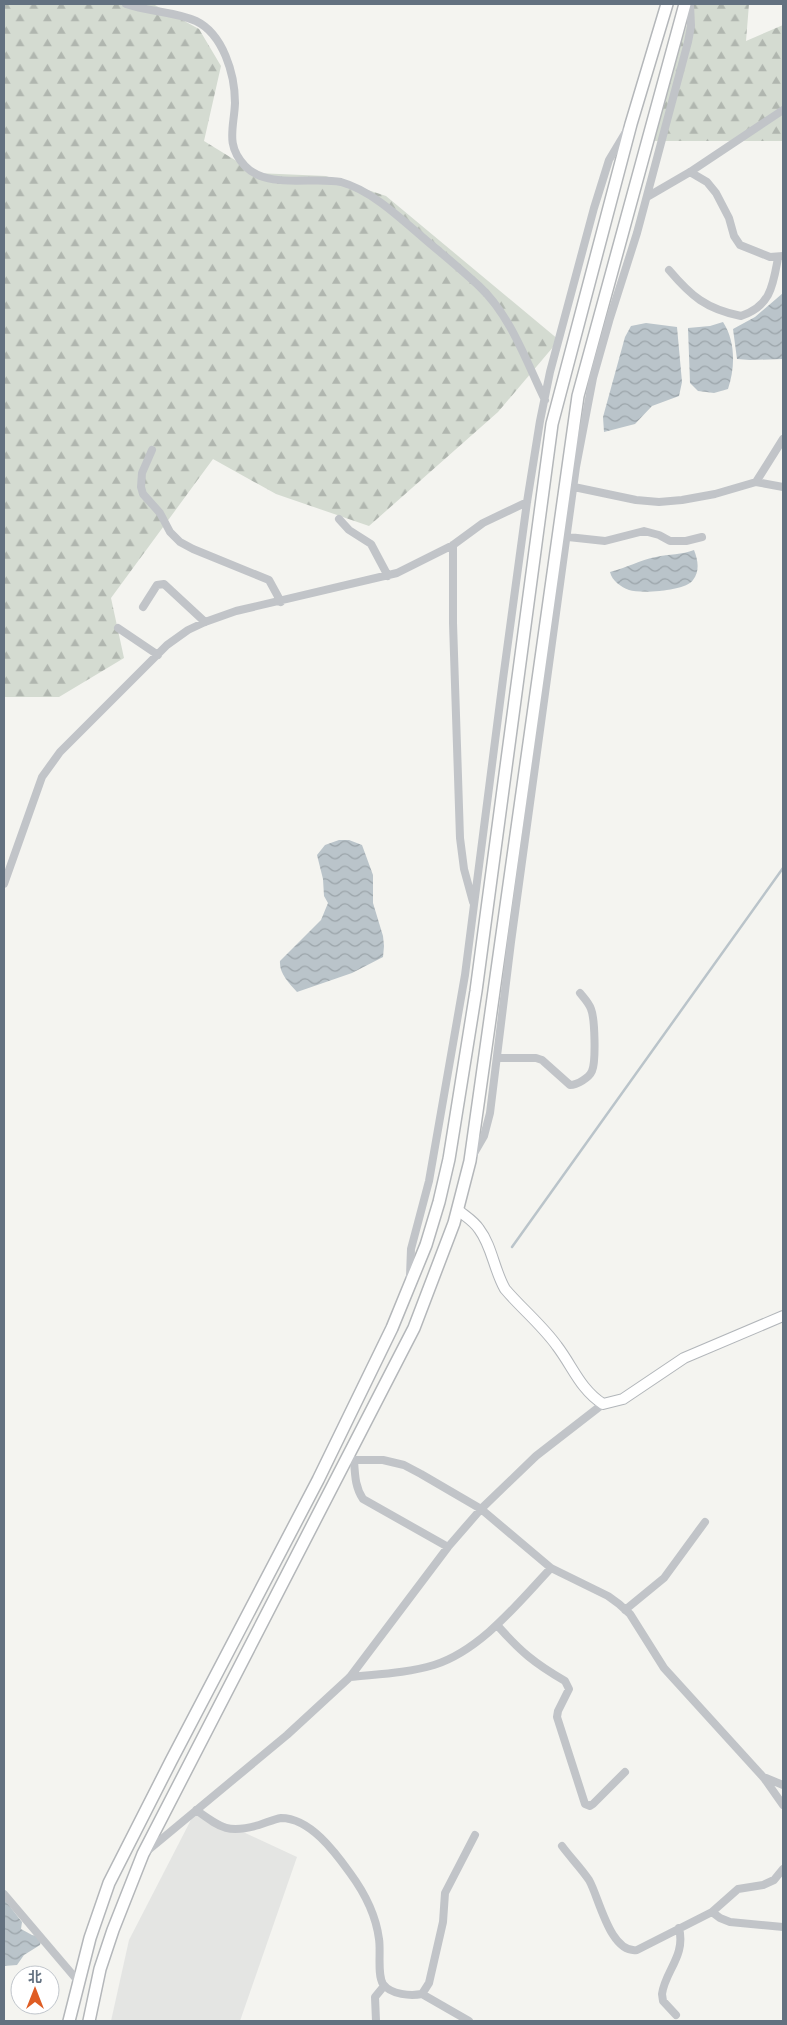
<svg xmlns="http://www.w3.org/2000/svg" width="787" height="2025" viewBox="0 0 787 2025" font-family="'PT Sans Narrow','Noto Sans SC',sans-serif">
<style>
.built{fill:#e4e5e3}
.forest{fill:url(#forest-firs)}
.water{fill:url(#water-waves)}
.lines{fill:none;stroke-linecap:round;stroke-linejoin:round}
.stream{stroke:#bac4ca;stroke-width:2.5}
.major-casing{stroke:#b2b6ba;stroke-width:12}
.highway-casing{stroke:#b4b7ba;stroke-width:14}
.minor{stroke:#c1c4c8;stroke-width:8}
.major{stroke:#fff;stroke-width:10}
.highway{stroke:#fff;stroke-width:11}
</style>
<defs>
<pattern id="forest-firs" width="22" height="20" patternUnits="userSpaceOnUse" patternTransform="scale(1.25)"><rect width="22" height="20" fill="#d4dbd1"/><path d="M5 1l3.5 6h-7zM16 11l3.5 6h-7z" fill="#b0b6af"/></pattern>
<pattern id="water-waves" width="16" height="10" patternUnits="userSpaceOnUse" patternTransform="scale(1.25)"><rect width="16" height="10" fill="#bac4ca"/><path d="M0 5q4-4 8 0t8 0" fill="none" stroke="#9ba4a9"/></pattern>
</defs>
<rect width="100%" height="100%" fill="#f4f4f0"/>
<path class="built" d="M196,1810L297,1857L240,2021H111L129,1940Z"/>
<path class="forest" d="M4,4H153L199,29L221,66L204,141L256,173L326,176L386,196L559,340L498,412L369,526L276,494L213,459L111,598L124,658L59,697H4Z
M694,4H749L746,41L783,25V141H647Z"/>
<path class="water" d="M783,293V359L750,360L737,359L733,329L755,317Z
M723,322C736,342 735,368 728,389L714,393L698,391L690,383L688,328L710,326Z
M646,323L677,327L682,382L679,396L652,406L635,424L604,432L603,417L625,337L631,326Z
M694,550C698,560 700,571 693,580C686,591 641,594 629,590C621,587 612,581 610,572C626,568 640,560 656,557C669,554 682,555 694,550Z
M339,840H349L362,845L373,875V903L383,936L384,946L383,957L352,973L297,992C289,983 279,973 280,961L321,920L328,903L324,896L323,879L317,855L325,845Z
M4,1899L22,1922L21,1929L32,1935L42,1937L40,1945L24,1955L17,1965L4,1966Z"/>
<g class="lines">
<path class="stream" d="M512,1247L783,868"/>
<g class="major-casing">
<path id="major" d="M458,1210C465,1216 474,1221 479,1229C492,1246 494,1270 505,1289C521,1308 542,1325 557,1346C573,1367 580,1389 603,1404L623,1399L684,1358L783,1316"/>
</g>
<g class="highway-casing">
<path id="highway" d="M69,2021L90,1938L109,1883L171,1761L318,1480L392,1328L426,1245L439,1202L449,1159L476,991L552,424L631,124L667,4
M89,2021L100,1969L113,1930L143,1854L414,1328L454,1223L470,1161L578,396L685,4"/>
</g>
<path class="minor" d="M126,4C148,12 174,11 196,21C223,34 235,74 235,103C234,128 225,145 245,166C268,190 313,176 341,182C377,192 410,228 439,251C453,263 466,274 479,286C511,316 526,361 545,400
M690,172L707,182L716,193L729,218L734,236L740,245L770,257L783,256
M647,197L690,172L783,110
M669,270C691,296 706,309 741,316C771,306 773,285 778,258
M152,450L142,473L141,487L143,494L160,513L170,532L180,542L193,549L269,580L281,602
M756,482L783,439
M574,487L636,500L659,502L682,500L715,494L756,482L783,487
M339,519L349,530L371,544L388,576
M568,537L605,541L644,531L659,535L670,541H686L702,537
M453,545V623L460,838L464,869L473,902
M143,607L157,585L164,584L205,622
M118,628L158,655
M4,884L42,777L60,752L167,645L188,630L205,622L236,611L397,573L453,545L483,523L527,502
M497,1058H536L542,1060L570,1085C577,1085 589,1078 592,1071C596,1062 595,1019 591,1009C589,1003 584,998 580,993
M473,1155L484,1136L490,1113L511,942L576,467L593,378L610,318L637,233L688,42L691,26L690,4
M410,1276L411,1249L429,1181L465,975L503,679L527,502L540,421L550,372L594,208L609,160L627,130
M346,1460H383L404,1465L421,1474L481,1509L551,1568L608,1596L619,1604L630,1614L664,1668L764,1778L783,1805
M354,1460C355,1475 355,1487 363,1499L448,1547
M625,1610L664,1578L705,1522
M497,1625C521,1652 534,1663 565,1681L569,1689L558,1711L557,1717L585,1804L590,1806L593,1804L625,1772
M350,1677C378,1674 407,1673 434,1665C481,1650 518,1603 551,1568
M766,1778L783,1785
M196,1810C221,1828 228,1834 259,1825C266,1823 274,1819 281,1818C310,1818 335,1852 350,1873C364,1892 376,1916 379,1939C381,1951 377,1975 383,1984C391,1995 411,1996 422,1994L429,1983L443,1922L445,1893L475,1835
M562,1846C570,1857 581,1868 589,1880C599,1897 610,1954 637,1950L712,1912L738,1889L763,1885L774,1880L783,1869
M146,1852L287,1735L350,1677L448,1547L481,1509L536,1456L603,1404
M4,1894L78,1981
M712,1912L720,1918L730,1922L783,1927
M422,1994L469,2021
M676,2015L663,2001L662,1994C665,1971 686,1956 679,1928
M376,2021L375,1997L384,1986"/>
<use href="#major" class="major"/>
<use href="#highway" class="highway"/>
</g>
<rect width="787" height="2025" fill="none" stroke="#637180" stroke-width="10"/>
<g transform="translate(35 1990)"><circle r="24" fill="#ffffff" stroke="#c1c6cc"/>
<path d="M0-4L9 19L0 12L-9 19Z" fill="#df5d24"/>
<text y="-8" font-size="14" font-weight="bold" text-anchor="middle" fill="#637180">北</text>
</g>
</svg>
